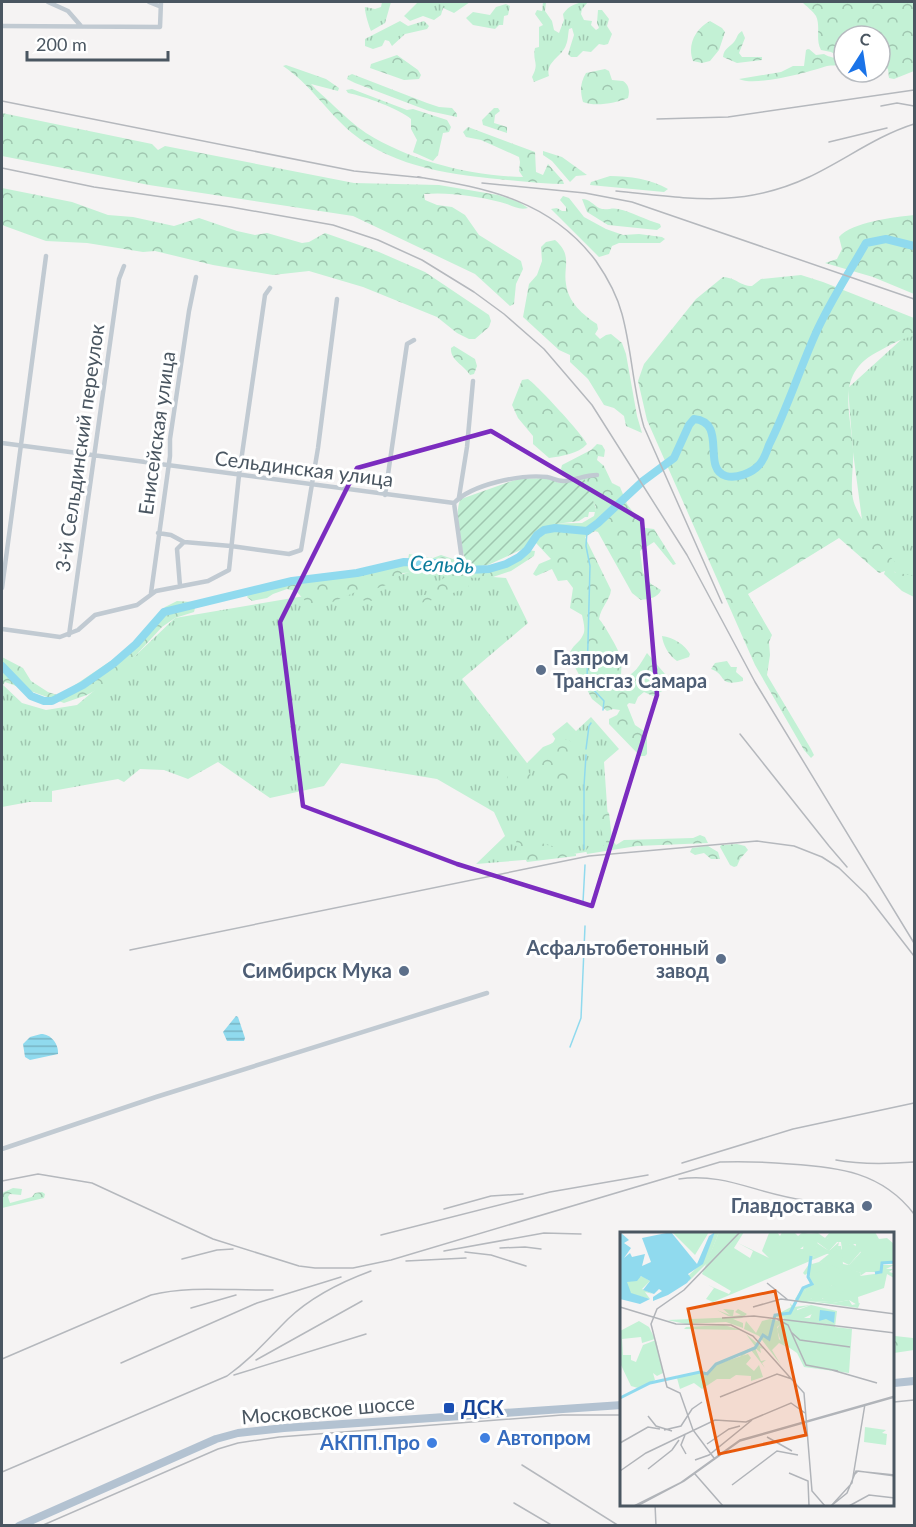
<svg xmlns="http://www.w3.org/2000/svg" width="916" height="1527" viewBox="0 0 916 1527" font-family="Lato,sans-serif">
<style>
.grass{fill:url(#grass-tufts)}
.forest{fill:url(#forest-crowns)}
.garden{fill:url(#garden-furrows)}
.water{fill:url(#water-rules)}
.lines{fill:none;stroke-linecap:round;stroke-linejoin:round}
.stream{stroke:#90daee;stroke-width:1.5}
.river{stroke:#90daee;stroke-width:8}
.minor{stroke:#c1cad2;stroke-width:4.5}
.primary{stroke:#b3c2d1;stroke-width:8}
.tram{stroke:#b5b8bd;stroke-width:1.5}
.rail{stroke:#b5b8bd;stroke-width:1.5}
.marked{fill:none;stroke:#7b2cbf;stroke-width:4.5;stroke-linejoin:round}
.service-dot{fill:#5c6f8a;stroke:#fff;stroke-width:2}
.transit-dot{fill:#1a4fb4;stroke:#fff;stroke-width:2}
.shop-dot{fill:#3f7fe0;stroke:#fff;stroke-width:2}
.labels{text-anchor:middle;stroke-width:6;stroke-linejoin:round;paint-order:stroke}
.street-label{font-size:20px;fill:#4a5661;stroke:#fff}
.service-label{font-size:20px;font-weight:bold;fill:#4e5e75;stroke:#fff;text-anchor:end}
.transit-label{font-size:20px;font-weight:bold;fill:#164399;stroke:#fff;text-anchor:start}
.shop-label{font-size:20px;font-weight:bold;fill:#366cbe;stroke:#fff;text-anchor:start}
.water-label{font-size:21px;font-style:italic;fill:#0c7c9b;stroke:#fff}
.inset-river{fill:none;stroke:#90daee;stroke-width:3}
.inset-road{fill:none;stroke:#b1b4b9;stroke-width:1.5}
.view{fill:#e8590c;fill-opacity:0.15;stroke:#e8590c;stroke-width:3}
.inset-edge{fill:none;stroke:#4a5661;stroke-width:3}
</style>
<defs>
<pattern id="grass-tufts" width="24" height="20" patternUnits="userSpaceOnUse" patternTransform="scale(1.5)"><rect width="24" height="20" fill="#c3f1d5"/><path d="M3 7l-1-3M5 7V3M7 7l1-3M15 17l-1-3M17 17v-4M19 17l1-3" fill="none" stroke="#a0c6b0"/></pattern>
<pattern id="forest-crowns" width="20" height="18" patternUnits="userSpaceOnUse" patternTransform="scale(1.5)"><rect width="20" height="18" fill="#c3f1d5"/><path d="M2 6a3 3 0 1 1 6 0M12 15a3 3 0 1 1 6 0" fill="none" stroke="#a0c6b0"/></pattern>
<pattern id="garden-furrows" width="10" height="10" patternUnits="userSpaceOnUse" patternTransform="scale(1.5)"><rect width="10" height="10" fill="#c3f1d5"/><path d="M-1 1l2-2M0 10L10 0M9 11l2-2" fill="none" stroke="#a0c6b0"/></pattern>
<pattern id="water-rules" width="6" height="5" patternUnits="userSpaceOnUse" patternTransform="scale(1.5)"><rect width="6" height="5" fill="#90daee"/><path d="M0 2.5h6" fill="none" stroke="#78b4c4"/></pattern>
</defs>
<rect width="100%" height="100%" fill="#f5f3f3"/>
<path class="grass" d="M382,2H391L385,23L371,31C369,27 364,10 365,7L375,9L381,7Z
M418,2H470L454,13L443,8L441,15L434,20L423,16L410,21L404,16Z
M543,2H546L545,11L552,21L554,30L559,33L564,20L563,14C569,5 578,2 588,2L582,9L581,14L584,20L592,21L591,25L596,30L599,28L597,23L598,10H602L609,19L607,26L612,34L608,44L604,45L599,44L591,52L583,51L577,57H571L568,54L574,35L572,28L569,29C568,34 568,41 566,45C562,57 545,62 549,76L534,82L532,77C540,62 532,62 535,48L539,47V27L543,25L535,14L537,10L542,11Z
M506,4L510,6L508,15L504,16L503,25H499L495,29L473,25L466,18L473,12L490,15L496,7Z
M400,21L408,26L424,21L429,26L427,29L405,34L392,46L389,41L385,40L382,46L373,49L365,46V39Z
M914,328V590L890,567L864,535L853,452L848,388Z
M413,571L506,578L528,623L462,679L527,763L556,740L552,734L567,722L576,731L591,717L619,749L604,762L610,848L549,858L476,864L505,836L494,812L437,779L341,763L324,786L270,798L218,762L188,779L164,770L140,769L124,782L118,779L52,791V802H29L2,807V684L22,703L46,710L77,705L134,657L175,618L358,587Z"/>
<path class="forest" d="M802,2H861C871,5 902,1 914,2V71L894,79L889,78L888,69L880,64V36H844V59L831,52L821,50C815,39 821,27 816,16C813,11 806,6 802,2Z
M710,21L722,28L725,32L719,50L710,61L702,63L693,61C687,45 695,29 710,21Z
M742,31L745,38L739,53L742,57H762V60L737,63L723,57C724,48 729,48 734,42C738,37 736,35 742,31Z
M809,49L816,55L824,54C830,58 835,57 841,60V64C836,66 832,65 827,66C809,72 755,87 739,79L781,72L793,66H804L806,50Z
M397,55L418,70L421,75L419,79L404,80L370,68L371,64Z
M286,65L326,79L339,88L338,91L311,84C318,92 326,98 334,106C344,115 354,125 366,133C411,161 470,176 523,177L519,171L520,162L519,157L481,140L466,137L463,132L468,127L535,152L536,172L543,175L548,164L563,181L564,184C548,184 533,182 518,181C462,176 397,170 352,133C327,112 310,84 283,66Z
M605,69L609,71L612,80L623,81C629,85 630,91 628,98C616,103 595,107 583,102C580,91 580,83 586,73Z
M352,74L427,103L439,107L452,108L457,114V117L429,111L355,83L347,79L348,76Z
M352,89L407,110L413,109L447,120L451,127L449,132L443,133L438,155L433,161L413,152L417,140L411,129V119C400,109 364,96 348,93L346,90Z
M494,108H498L500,111L495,115L494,123L507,127V133L483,125L482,120Z
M2,113L152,144L158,150L165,146L354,183L439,185L498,195L519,202L528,208C518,211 510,204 500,202C476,196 449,192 424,194L425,200L437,205L452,207L465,215L479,235L521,261L523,269L516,284L514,304L510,306L475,274L353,216L149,185L2,156Z
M543,151L562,157L587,175L576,176L570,182L552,161L543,155Z
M610,176C630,176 650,179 668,189L664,192L590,185L591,182Z
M2,188L72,202L108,215L133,217L174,226L199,218L237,231L255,235L267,233L302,243L309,242L325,233L379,252L425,272L489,315L491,321L489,327L475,339H469L457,333L437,317L363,287L309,271L273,275L213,265L155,251L143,252L87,243L46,241L2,225Z
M563,196L569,198L584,217L606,229L623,235L639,234L662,237L665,239L660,243H619L612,246L609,254L599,257L551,209L557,208L562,211H566V207L560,200Z
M582,199C590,199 593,205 599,208C606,211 612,207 618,209C632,212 646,220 660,224L661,227L657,230L608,225L587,212Z
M914,215V294L873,277L825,263L837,259L842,249L839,237C852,222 894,217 914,215Z
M555,240C573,255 563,267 566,284C568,302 583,315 597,324L598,329L595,334L600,339L606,335L611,334L622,343L626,354L637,416L642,433L626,426L624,416L614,408L604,405L588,379L570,362V355L559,350L523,317L529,284L537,275L542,261L541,247L546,242Z
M801,275L823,282L914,318V336C902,338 892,344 881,350C835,372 850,407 853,449C854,465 850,484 853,499C857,518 886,553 900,567V570L894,572L914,576V597L902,591L884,574L885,571L879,573L839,538L748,594L772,635L769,642L770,655L767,675L811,749L814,755L811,758L804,750L755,665L647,420L638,381L644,364L696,299L723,277C737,278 740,286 752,286L761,279Z
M454,346L475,359L477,366L474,374L470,375C464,365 450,360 451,348Z
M528,379C537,385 585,437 587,444C578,454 562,456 549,458L533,444V436L518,418L512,405L522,380Z
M597,444L602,445L605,450L604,457L598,456L597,460L604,466L612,483L620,487L627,504L645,528L654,529L676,564L673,565L654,542L640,551L643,573L651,584L661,590C658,598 648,599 641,600L632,593L598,532L595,531L585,537L611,590C610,600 601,607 599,619C604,624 620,652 621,658C622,664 621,672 621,678C635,676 640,664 647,653L671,681L668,688L653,696L644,692L638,697L635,704L629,703L627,705L635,725L644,731L647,735V754L645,756H640L609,724V719L617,715L620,710L613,709L607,711L592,699L569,656C572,644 579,644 583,635C586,630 583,620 582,615L570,608L573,588L567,580L558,581L552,569L536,576L533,574L539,564L551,559L536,543L523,540L535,524L582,523L594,516L596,507L585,485L569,478L561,469L562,465L591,450Z
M527,550L535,551L534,556L511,571L490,578L445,577L430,571L403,573L389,584L375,589L379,597L369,602L359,599L358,591L321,607L310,606L296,591L287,589L273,594L267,598L252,601L247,597L251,591L292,581L357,573L404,562L408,560L409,554L433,558L441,555L453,559L458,555C462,558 466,563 469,565C488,575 513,562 527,550Z
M444,578L467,580L469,586L444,597L412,605L408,603V599L410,597L432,594L437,583Z
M177,601L193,602L195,608L194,612L175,618L162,627L112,681L87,695L64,703L5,682L2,687V657L23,668L31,681L48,692L57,695L66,691L118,656L154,627L165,607Z
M662,636C673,637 685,645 690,654L689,657L677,661C669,656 663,645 662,636Z
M727,661L731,667H737L736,672L743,678V681C717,687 728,675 711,669L715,663Z
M559,737L573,742C575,751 566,755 566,763C569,765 572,767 573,770C574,777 568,793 562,797L559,795L555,784L558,780L548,778L540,769L531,770L528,762L543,747L553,743L555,739Z
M516,767L526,768L530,774L532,781L529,784L519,781L510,783L507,777L509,772Z
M602,808L609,813L612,839L616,845L624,840L693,838L700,835L705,837L708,843L637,846L587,854L586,850L590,846H603L607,844L595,816L598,810Z
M519,837C540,840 556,850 576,854V856L527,862L516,842Z
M737,844L745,846L748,850L740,859L737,866L734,867L730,865L720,847L721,845Z
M708,846L718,852L720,859H711L704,853L695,855L690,852L692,848Z
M13,1188L22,1189L21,1195L10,1194L8,1197L10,1203L32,1197L35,1193L42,1192L45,1194L44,1198L2,1208V1193Z
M895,1336L913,1338L914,1350L894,1353Z"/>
<path class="garden" d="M547,478L559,483L584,478L596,508L595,512H589L588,517H585L579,521L540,526L525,548L488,565L470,567C461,558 453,509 461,499L509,482L519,479Z"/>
<path class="water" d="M236,1016L238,1017L245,1038L244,1041H227L223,1032Z
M41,1034C51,1034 59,1044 58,1054L30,1060L25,1057L23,1044L30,1037Z"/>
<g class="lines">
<path class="stream" d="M587,531L586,546L590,566L587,680L592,688L604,701L603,710
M586,749L589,726L591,723
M584,849V786L586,755
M583,902L585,865
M570,1047L581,1018L585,926"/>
<path class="river" d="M2,666L31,696L44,701H52L83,685L113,664L136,644L164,612L292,581L357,573L404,562L436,563L467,570L489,569L506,564L519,557L527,550L537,535L544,530L555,528L587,531L598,523L643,481L674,458L689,425L694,419C728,422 701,469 726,476C736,479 752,473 759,465C764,460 767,451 769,445C787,409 799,371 815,335C829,303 849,273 866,243L886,239L914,246"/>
<path class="minor" d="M48,2L68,11L81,26
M149,2L159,6
M2,26L160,27L161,2
M2,443L454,503C472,484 522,474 547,477C553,478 558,482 565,481C576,480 585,475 597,475
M385,495L407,344L414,340
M459,497L467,447L473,381
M454,503L462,560
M158,533L171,535L184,542
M180,586L177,549L184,542L231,546L289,554L301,550L318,448L337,299
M2,588L46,256
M151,593L170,456V439L189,311L196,277
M2,629L60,637L78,630L95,615L137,605L156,591L208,581L229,570L239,475L265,295L270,288
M69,635L119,279L124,266
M2,1149L156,1097L487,993"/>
<path class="primary" d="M894,1383L914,1381
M19,1526L216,1439L238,1433L284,1428L622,1405"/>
<path class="tram" d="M894,1402L914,1400
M41,1526L218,1449L238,1443L279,1437L562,1415H622"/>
<path class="rail" d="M2,101L354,171L425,178
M881,106L897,103L914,106
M657,119L728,117L914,90
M829,142L887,128
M2,168L94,187L231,207L333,225L378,240L422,260L474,292L504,314L544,349L592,405L687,555L755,682L914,943
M418,177C488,188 551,201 596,261C607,277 617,295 622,314C632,351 633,390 644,427L722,603
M482,183L585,193L632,202L914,299
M616,191C687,198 741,209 809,177C845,160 876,136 914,124
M740,734L829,846L847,867
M130,950L589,856L757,841L794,846L822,857L839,868L866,894L914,956
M836,1160C862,1165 888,1164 914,1162
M682,1163L793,1129L914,1103
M679,1179C724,1172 760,1195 805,1200
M2,1181L38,1174L92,1183L213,1239L299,1266L315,1268H353L391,1260L720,1162C744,1161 766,1162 790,1164C838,1167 882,1172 914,1214
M444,1209L491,1196L523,1194
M381,1235L550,1192L648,1175
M500,1248L525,1247L541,1249
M444,1251L544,1233L581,1234
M465,1252L491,1255L526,1266
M182,1259L217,1250L233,1249
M406,1261L466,1258
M191,1308L236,1295
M2,1359L151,1295C190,1285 232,1291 273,1290
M256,1360L362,1301
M121,1363L257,1303L341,1277
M234,1375L366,1334
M522,1465L619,1526
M2,1472L227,1376C252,1358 266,1341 288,1319C311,1297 341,1282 371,1271
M514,1503L553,1526
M655,1504L656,1526"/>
</g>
<path class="marked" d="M491,431L642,520L657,695L592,906L457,864L303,806L280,622L357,468Z"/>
<g class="service-dot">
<circle cx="541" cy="670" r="6"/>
<circle cx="721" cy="959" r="6"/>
<circle cx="404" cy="971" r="6"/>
<circle cx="867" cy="1206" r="6"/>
</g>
<rect class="transit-dot" x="443" y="1402" width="12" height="12" rx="3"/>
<g class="shop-dot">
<circle cx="485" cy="1438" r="6"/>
<circle cx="432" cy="1443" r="6"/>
</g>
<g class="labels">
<g class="street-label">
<text transform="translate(157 433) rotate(-82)" y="7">Енисейская улица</text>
<text transform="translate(80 448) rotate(-82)" y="7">3-й Сельдинский переулок</text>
<text transform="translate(304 469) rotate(7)" y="7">Сельдинская улица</text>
<text transform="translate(328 1410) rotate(-5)" y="7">Московское шоссе</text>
</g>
<g class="service-label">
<text x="553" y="665" text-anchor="start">Газпром<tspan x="553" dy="23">Трансгаз Самара</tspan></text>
<text x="709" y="955">Асфальтобетонный<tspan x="709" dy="23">завод</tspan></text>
<text x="392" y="978">Симбирск Мука</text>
<text x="855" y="1213">Главдоставка</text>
</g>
<g class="transit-label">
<text x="461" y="1415">ДСК</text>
</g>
<g class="shop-label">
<text x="497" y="1445">Автопром</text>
<text x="420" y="1450" text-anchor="end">АКПП.Про</text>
</g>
<g class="water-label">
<text transform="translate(442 565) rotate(3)" y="7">Сельдь</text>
</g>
</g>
<g transform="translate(620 1232)">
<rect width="274" height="274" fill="#f5f3f3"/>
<path d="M99,0H124L114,16L130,26L133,19L118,11L149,26L142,19L149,1L140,0H157L160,4L162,0H174L178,4L183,0L191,1L185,2V13L180,17H186L188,28L189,24L194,25L197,11L209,19L219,10L217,20L232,11L241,19L229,33L219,28L220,22L209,21L93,70L86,67L94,56L88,53L109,62L111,59L82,42ZM200,30L226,35L241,41L240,44L261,41L263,33H274L266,37H273L269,40L273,41L274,43V46L267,42L264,56L238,65L239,74L229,68L213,71L214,63L208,62L213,59L212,53L202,67H209L210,70L192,69V66L187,69L215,74L178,70V65L189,66L185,59L193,51L189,44L192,37L200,39ZM191,73L217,79L215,95L232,97L229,141L184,135L177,121L161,110L157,97L164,86H190L192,81L177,85L175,79ZM19,89L29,95L35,107L22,111L21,105L2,107L3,123H11V128L16,130L23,113L36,108L43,141L37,144L33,141L35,148L18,156L11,154L0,131V99ZM128,122L131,126L126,132L134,139L139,133L143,145L131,149V144L116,143L110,147H97L82,157L74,151L60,157L57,146L80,140L87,144L97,132Z" fill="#c3f1d5"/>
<path d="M95,0H99L87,31L69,49V43L81,32ZM210,0H214L206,8H198L195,24L188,28L183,19L184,2L198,1L205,6ZM218,14H221L223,32L229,33L241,20L229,37L222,35L225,37L218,42H215L220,37L211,33L207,38L208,34L200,30L201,39L189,44L194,55L185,59L192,60L189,62V67L195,65L192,69L210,70L195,63L206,52L207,57L212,53L217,55V49L225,57L213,71L229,68L232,73L240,71L238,76L175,67L183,55L191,54L187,44L189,40L185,43L183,41L191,29L192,32L199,30L209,22L203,21L204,17L216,20ZM22,44L30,49L22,57L33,62L25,60L30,67L11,62L7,56V50ZM170,71L173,75L191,73L177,77V84L200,76L198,89L192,82L182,87L152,85L171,75ZM103,77L114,78L113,84L121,83L115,80L118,77L127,82L122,86L113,87L123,91V96L106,90L66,92L47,88L120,85L108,84L97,78L110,83ZM150,87L163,90L157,95L159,107L165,113L174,112L167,115L159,111L152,118L161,133L139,104L124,97L126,89L136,101L142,89ZM104,93L121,98L64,97L66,95ZM126,102L144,117L140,116L141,121L135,116L141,129L146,128L142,131L145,136L131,118L120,126L121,123L104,129L135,114Z" fill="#c3f1d5"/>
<path d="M245,195L266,198L262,201L267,202L266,213L244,210Z" fill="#c3f1d5"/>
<path d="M52,0H89L75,23ZM212,0H255L259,7L267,6L274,12V32L262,31L261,40H246L240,44L241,41L228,37L241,20L235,17L236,12H230L228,19L222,18L221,10H217L209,19L193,7L198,3L207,7Z" fill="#c3f1d5"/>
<path d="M0,0L9,8L4,11L11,16L4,26L10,21L12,25L25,22L22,34L31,30L22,6L51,0L77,32L89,4L95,0L83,32L68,42L71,46L67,51L48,63L33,69V65L42,59L39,57L34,62L23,58L30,49L21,44L17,49L7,50L11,61L30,67L20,72L0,67ZM200,78L215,80L214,91L206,87L199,89Z" fill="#90daee"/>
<path class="inset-river" d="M255,41L261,40L262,31L275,30M0,166L30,151L80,140L87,142L96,132L135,116L143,103L149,107L155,83L170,81L183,56L192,52L188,45L191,24"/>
<path class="inset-road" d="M147,51L168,68M0,75L56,92L111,93L133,104L184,161L192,259L205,274M133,75L161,67L275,82M102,86L134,84L275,101M157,87L168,93L186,133L218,139M171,100L180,108L230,115M212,138L257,151M100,165L157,142L172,147M28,184L36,194L52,199M44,198L61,194L72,177L82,170M65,203L61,213L66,222M147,205L172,219M0,211L28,195L40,197M87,212L109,197L120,194M94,226L73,198L60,161L47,155L31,92L37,77L64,58L120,0M75,228L89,223L132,188M28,237L52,218L59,208M0,239L26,221L95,188L126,190L171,171L185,181M169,241L188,249L189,274M75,242L103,274M234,243L238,239L275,244M112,253L157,219L178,223M14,274L60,251L120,208L275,164M17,274L64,249L120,209L275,165M211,274L227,261L236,239L275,243M211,274L232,251L245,172M229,274L249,263L275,266"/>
<path class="view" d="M155,59L186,203L99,222L68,77Z"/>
<rect width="274" height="274" class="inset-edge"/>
</g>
<rect width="916" height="1527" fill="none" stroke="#4a5661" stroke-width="6"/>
<g transform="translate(862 54) rotate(12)"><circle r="28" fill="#ffffff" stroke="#b7bbc0" stroke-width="1.5"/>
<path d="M0-4.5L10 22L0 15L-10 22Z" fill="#1a73e8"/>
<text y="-9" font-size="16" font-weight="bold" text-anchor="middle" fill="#4a5661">С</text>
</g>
<path d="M27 51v9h141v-9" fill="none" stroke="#4a5661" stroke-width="3"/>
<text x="36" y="51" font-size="18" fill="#4a5661" stroke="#ffffff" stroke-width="4.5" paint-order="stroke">200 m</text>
</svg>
